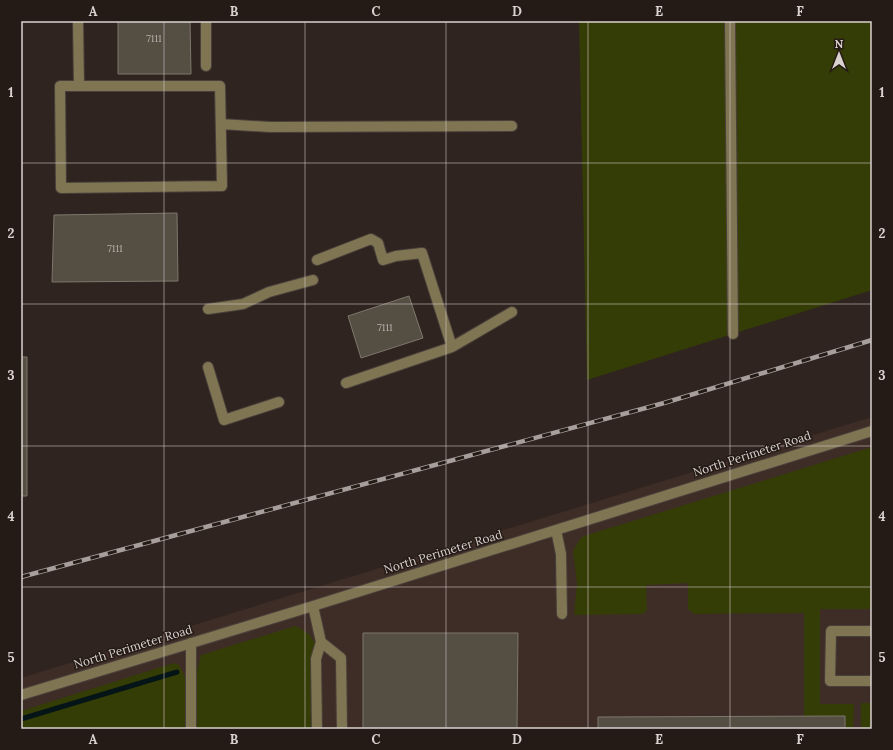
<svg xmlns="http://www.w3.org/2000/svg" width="893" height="750" viewBox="0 0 893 750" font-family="Lora,serif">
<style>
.built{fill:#3e2d26}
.green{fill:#353d06}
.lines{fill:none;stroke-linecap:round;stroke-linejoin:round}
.stream{stroke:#051517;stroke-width:5}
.building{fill:#544e43;stroke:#7e776c}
.minor-casing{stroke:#4a403b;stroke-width:12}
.minor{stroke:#7f7553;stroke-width:10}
.rail-casing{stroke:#a79f9b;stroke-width:4.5}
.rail{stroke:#251b16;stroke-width:3;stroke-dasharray:9;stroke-linecap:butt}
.grid{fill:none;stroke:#dad2cf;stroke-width:1;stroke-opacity:0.55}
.labels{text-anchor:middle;stroke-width:3;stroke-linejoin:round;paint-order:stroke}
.number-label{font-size:10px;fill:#b8b1ac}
.street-label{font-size:12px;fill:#dad2cf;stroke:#251b16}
.neatline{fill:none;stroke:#dad2cf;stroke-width:1.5}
.grid-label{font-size:13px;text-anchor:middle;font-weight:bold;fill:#dad2cf}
</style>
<rect width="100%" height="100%" fill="#2f241f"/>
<path class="built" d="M872,417V729H21V678Z"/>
<path class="green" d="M579,21H872V290L587,380Z
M872,447V609H820V704H854L853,729H846L845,717L804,718V613L694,614L688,609V583L646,585L647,610L643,614L574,615L577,584L573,551L580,539L584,536Z
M295,626C303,629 312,635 315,644C320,656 324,702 323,715C322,720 319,725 316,729H197V671L201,655Z
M174,663L179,665L185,676L186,729H21V711Z
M861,703H872V729H861Z"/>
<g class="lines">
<path class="stream" d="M21,719L177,672"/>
</g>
<path class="building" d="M118,21H190L191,74H118Z
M177,213L178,281L52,282L54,215Z
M409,296L423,338L361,358L348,316Z
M21,357H27V496H21Z
M363,633H518L517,729H363Z
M845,716V729H598V717Z"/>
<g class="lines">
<g class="minor-casing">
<path id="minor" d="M78,21L79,86
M206,21V66
M730,21L733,334
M60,86H220L222,186L61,188Z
M221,124L270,127L512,126
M317,260L371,239L378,243L383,260L396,256L422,253L452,347L512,312
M208,309L243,304L269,292L313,280
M208,367L224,420L279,402
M346,383L452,347
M556,530L561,554L562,614
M313,606L321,642L316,659L317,729
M872,631H831L830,681H872
M321,642L341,658L342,729
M191,643V729
M21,695L313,606L872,431"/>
</g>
<use href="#minor" class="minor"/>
<g class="rail-casing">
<path id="rail" d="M21,577L664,403L872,340"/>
</g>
<use href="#rail" class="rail"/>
</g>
<path class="grid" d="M164,21V729M305,21V729M446,21V729M588,21V729M730,21V729M21,163H872M21,304H872M21,446H872M21,587H872"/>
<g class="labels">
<g class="number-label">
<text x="154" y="42">7111</text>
<text x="115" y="252">7111</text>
<text x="385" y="331">7111</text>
</g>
<g class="street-label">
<text transform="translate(752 454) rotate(-18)" y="4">North Perimeter Road</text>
<text transform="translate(443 552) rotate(-17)" y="4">North Perimeter Road</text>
<text transform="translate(133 647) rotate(-17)" y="4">North Perimeter Road</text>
</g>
</g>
<rect width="893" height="750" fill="none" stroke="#251b16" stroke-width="44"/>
<g transform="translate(839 54)" stroke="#251b16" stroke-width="3" paint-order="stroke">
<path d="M0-3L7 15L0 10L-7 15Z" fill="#dad2cf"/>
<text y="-6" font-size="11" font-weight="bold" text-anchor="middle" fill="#dad2cf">N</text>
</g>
<rect x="22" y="22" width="849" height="706" class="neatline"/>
<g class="grid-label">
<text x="93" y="16">A</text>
<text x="234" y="16">B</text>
<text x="376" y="16">C</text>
<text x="517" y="16">D</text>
<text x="659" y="16">E</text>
<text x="800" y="16">F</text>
<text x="11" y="97">1</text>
<text x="882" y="97">1</text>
<text x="11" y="238">2</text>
<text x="882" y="238">2</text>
<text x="11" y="380">3</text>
<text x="882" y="380">3</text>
<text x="11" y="521">4</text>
<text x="882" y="521">4</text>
<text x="11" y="662">5</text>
<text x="882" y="662">5</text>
<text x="93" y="744">A</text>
<text x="234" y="744">B</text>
<text x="376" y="744">C</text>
<text x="517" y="744">D</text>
<text x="659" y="744">E</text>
<text x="800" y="744">F</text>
</g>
</svg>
